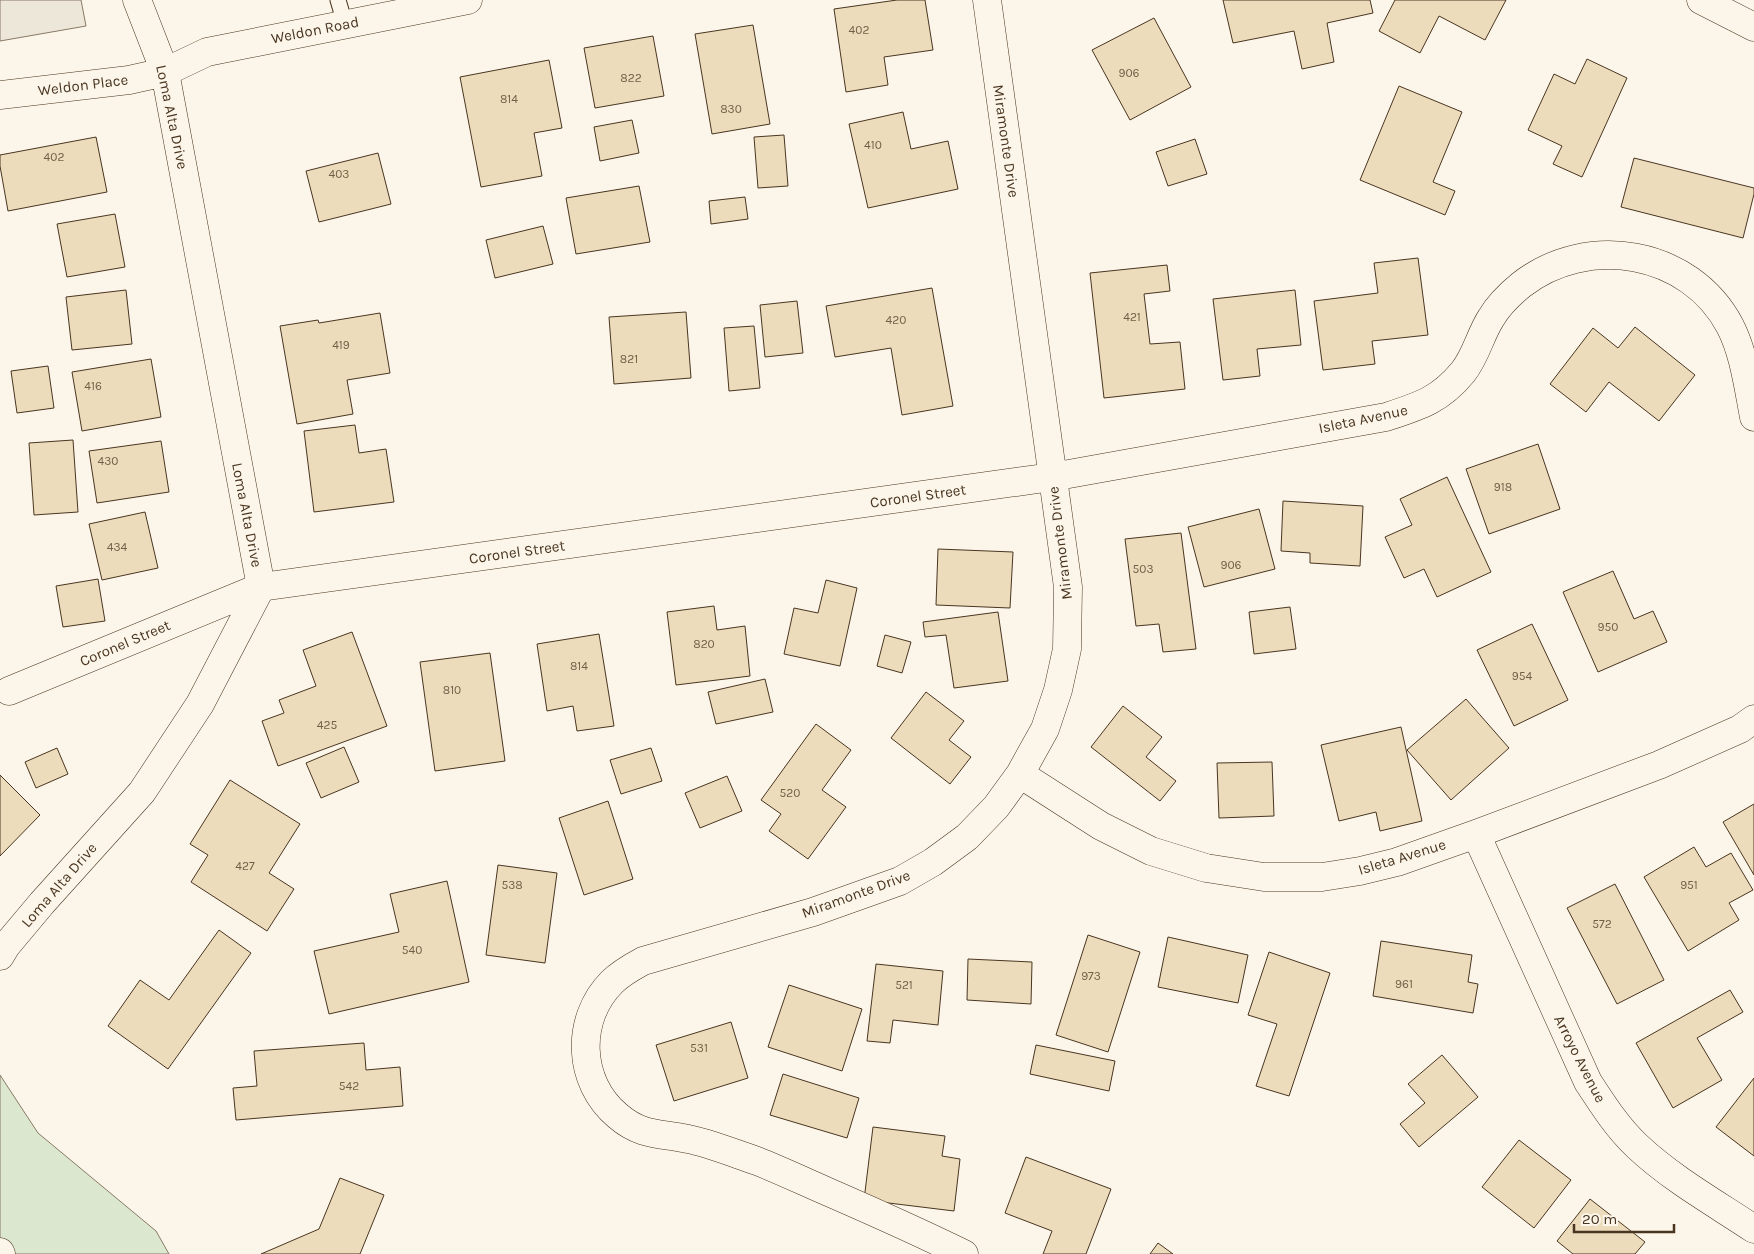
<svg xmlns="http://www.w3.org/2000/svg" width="1754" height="1254" viewBox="0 0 1754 1254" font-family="Karla,sans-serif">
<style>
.green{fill:#dce7d0;stroke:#887966}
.parking{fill:#ede7d9;stroke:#887966}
.building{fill:#ecdcbc;stroke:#4a3520}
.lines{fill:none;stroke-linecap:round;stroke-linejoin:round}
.lane-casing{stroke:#4a3520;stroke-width:17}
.street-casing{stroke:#4a3520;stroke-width:29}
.lane{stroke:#fbf6e9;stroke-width:15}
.street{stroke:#fbf6e9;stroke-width:28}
.labels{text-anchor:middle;stroke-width:4;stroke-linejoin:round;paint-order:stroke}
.number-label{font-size:12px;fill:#725f47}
.street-label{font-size:15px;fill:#4a3520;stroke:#fbf6e9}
</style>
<rect width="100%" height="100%" fill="#fbf6e9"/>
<path class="green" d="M0,1075L38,1133L156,1231L169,1254H0Z"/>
<path class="parking" d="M0,0H81L86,26L0,41Z"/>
<path class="building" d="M897,0H925L933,50L884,57L888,85L846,92L834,9Z
M1223,0H1370L1373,13L1327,23L1334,62L1302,69L1294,31L1233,43Z
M1395,0H1506L1485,40L1439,16L1420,53L1379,31Z
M1154,18L1191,87L1130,120L1092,50Z
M753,25L770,124L712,134L695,34Z
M653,36L664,96L595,108L584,48Z
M1587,59L1627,78L1582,177L1553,164L1562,146L1528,130L1554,74L1575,84Z
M549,60L562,128L534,133L542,176L481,187L460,77Z
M1399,86L1462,112L1433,182L1455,191L1445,215L1360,180Z
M903,112L911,149L948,141L958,189L868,208L849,124Z
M632,120L639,153L600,161L594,127Z
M784,135L788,186L758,188L754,137Z
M96,137L107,192L8,211L0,166V155Z
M1195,139L1207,174L1168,186L1156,152Z
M378,153L391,204L319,222L306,171Z
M1634,158L1754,188V194L1743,238L1621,207Z
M639,186L650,242L576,254L566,198Z
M745,197L748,219L711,224L709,201Z
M115,214L125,267L67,277L57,224Z
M543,226L553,264L495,278L486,240Z
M1418,258L1428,335L1372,341L1375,364L1323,370L1314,301L1378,293L1374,263Z
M1167,265L1170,291L1144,294L1150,344L1180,342L1185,389L1104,398L1090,273Z
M932,288L953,406L902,415L891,348L835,357L826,306Z
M126,290L132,344L72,350L66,297Z
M1295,290L1301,345L1257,349L1260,376L1223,380L1213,299Z
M797,301L803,353L765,357L760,305Z
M686,312L691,378L614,384L609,317Z
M380,313L390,373L347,380L353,414L297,424L280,326L318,320L319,323Z
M754,326L760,388L729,391L724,328Z
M1635,327L1695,375L1659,421L1609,382L1586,412L1550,384L1593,328L1618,348Z
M151,359L161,417L82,431L72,372Z
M48,366L54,408L17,413L11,371Z
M355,425L359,453L386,449L394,502L314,512L304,431Z
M73,440L78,512L34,515L29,443Z
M161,441L169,492L97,503L89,451Z
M1538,444L1560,509L1489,534L1466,469Z
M1447,477L1491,572L1437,597L1424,569L1404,578L1385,537L1412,525L1400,499Z
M1283,501L1363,506L1360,566L1310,563V553L1281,551Z
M1259,509L1275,569L1204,587L1188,527Z
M145,512L158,568L102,580L89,524Z
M1181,533L1196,649L1163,652L1159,624L1136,626L1125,539Z
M938,549L1013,552L1010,608L936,605Z
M1613,571L1634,619L1653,611L1667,642L1598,672L1563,592Z
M98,579L105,621L63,627L56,586Z
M826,580L857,588L840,666L784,654L794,608L818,613Z
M714,606L717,630L745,626L750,676L676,685L667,612Z
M1290,607L1296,649L1254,654L1249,612Z
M998,612L1008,681L954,688L946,635L925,637L923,622Z
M1532,624L1568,700L1514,726L1477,650Z
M352,632L387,726L278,766L262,721L284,713L279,700L316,686L303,650Z
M599,634L614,726L577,731L573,706L547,711L537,644Z
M885,635L911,642L902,673L877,666Z
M490,653L505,761L435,771L420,662Z
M765,679L773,712L716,724L708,692Z
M926,692L964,721L949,740L971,757L950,784L891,738Z
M1466,699L1509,748L1451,800L1407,750Z
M1123,706L1162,737L1146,757L1176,781L1160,801L1091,747Z
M816,724L851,750L822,790L846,807L808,859L769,831L781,814L761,800Z
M1401,727L1422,821L1380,831L1376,812L1339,821L1321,745Z
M344,747L359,782L321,798L306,763Z
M57,748L68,774L36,788L25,762Z
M651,748L662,781L621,794L610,760Z
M1272,762L1274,816L1219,818L1217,763Z
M0,775L40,815L0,856Z
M727,776L742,811L700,828L685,793Z
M230,780L300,824L269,873L294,889L267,931L191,882L208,855L190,844Z
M608,801L633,879L584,895L559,818Z
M1754,804V875L1723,822Z
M1694,847L1706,867L1731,853L1753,890L1729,903L1739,920L1688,951L1644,877Z
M498,865L557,873L545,963L486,955Z
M447,881L469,982L329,1014L314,951L399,932L390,894Z
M1615,884L1664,980L1617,1004L1567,908Z
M219,930L251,953L168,1069L108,1026L140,980L169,1000Z
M1088,935L1140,952L1108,1052L1056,1035Z
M1168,937L1248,955L1238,1003L1158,987Z
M1381,941L1472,955L1468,982L1478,984L1473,1013L1373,996Z
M1269,952L1330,973L1289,1096L1256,1086L1277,1024L1248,1015Z
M968,959L1032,962L1031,1004L967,1000Z
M876,964L943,971L938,1025L893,1020L890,1043L867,1041Z
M789,985L862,1009L842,1071L768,1047Z
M1730,990L1743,1012L1697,1038L1722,1080L1673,1108L1636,1043Z
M731,1022L748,1078L674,1101L656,1045Z
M364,1043L366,1070L400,1067L403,1106L236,1120L233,1088L257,1086L254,1051Z
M1036,1045L1115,1061L1109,1091L1030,1074Z
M1442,1055L1478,1097L1419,1147L1400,1124L1425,1103L1408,1084Z
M783,1074L859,1098L847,1138L770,1115Z
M1754,1078V1156L1716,1127Z
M873,1127L945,1136L942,1156L960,1159L954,1211L864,1200Z
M1519,1140L1571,1180L1534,1228L1482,1187Z
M1026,1157L1111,1189L1086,1254H1043L1052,1231L1005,1213Z
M340,1178L384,1195L360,1254H261L319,1229Z
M1590,1199L1645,1242L1635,1254H1573L1557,1241Z
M1158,1243L1173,1254H1150Z"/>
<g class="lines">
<g class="lane-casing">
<path id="lane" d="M338,0L345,24"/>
</g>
<g class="street-casing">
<path id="street" d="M1701,0L1754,27
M0,95L129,80L165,72L207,52L468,0
M9,691L261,587L1052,477L1386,417C1420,406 1440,400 1463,372C1476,356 1480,335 1491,318C1498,306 1510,294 1521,285C1587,233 1690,250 1730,326C1744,353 1748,386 1754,417
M1020,774L1101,826L1151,851L1206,868L1264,877H1322L1360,871L1397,862L1476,834L1659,765L1740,729L1754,719
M1476,834L1588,1082C1603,1105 1617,1127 1637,1146C1672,1179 1715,1203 1754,1229
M0,956L6,946L42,903L142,792L200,704L261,587L165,72L137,0
M0,1252L1,1254
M964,1254C919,1232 872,1211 826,1191C803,1181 780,1170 757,1161C736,1154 709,1143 688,1139C660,1133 641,1136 618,1116C577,1082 575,1019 612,982C621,973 632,967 643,961L813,912L900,881L933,862L967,837L996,807L1020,774L1045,729L1058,690L1067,649L1068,587L987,0"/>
</g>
<use href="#lane" class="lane"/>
<use href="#street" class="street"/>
</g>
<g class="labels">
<g class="number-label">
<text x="859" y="34">402</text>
<text x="1129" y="77">906</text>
<text x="631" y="82">822</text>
<text x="509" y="103">814</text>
<text x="731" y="113">830</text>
<text x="873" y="149">410</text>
<text x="54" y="161">402</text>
<text x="339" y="178">403</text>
<text x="1132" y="321">421</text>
<text x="896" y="324">420</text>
<text x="341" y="349">419</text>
<text x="629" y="363">821</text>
<text x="93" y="390">416</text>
<text x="108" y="465">430</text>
<text x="1503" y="491">918</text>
<text x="117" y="551">434</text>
<text x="1231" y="569">906</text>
<text x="1143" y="573">503</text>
<text x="1608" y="631">950</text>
<text x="704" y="648">820</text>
<text x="579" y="670">814</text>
<text x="1522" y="680">954</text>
<text x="452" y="694">810</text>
<text x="327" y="729">425</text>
<text x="790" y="797">520</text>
<text x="245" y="870">427</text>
<text x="512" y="889">538</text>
<text x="1689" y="889">951</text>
<text x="1602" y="928">572</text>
<text x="412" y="954">540</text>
<text x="1091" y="980">973</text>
<text x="1404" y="988">961</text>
<text x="904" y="989">521</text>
<text x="699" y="1052">531</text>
<text x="349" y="1090">542</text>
</g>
<g class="street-label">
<text transform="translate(315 30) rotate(-11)" y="5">Weldon Road</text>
<text transform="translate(83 85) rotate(-7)" y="5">Weldon Place</text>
<text transform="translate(172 117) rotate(78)" y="5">Loma Alta Drive</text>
<text transform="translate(1006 141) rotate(82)" y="5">Miramonte Drive</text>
<text transform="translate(1363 419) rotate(-12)" y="5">Isleta Avenue</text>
<text transform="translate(918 496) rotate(-8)" y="5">Coronel Street</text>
<text transform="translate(247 515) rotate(79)" y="5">Loma Alta Drive</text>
<text transform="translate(1060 543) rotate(-97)" y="5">Miramonte Drive</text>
<text transform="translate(517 552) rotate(-8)" y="5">Coronel Street</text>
<text transform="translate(125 643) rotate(-23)" y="5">Coronel Street</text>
<text transform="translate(1402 857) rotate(-17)" y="5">Isleta Avenue</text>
<text transform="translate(59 885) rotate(-49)" y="5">Loma Alta Drive</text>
<text transform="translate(856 894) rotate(-20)" y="5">Miramonte Drive</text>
<text transform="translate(1580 1059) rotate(63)" y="5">Arroyo Avenue</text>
</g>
</g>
<path d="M1574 1224v8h100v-8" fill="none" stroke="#4a3520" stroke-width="2.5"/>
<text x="1582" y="1224" font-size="15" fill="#4a3520" stroke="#fbf6e9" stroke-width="4" paint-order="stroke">20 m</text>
</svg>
